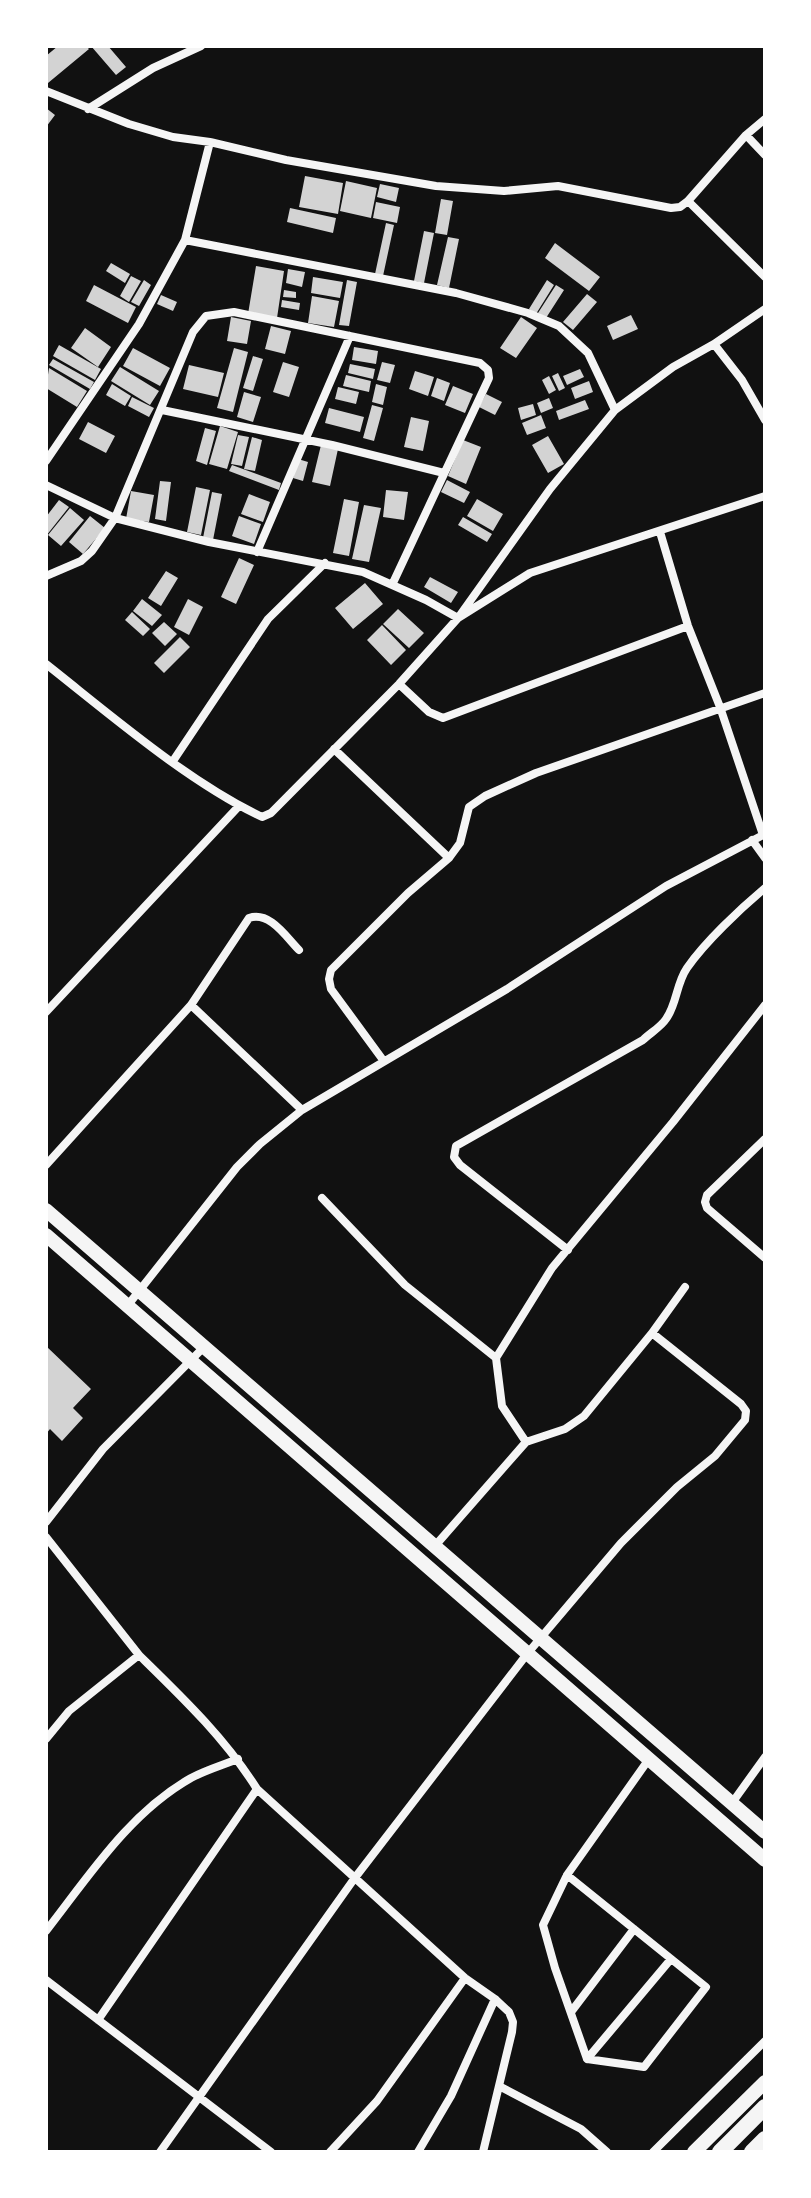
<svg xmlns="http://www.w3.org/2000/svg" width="811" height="2198" viewBox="0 0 811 2198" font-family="Inter,sans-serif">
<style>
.building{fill:#d3d3d3}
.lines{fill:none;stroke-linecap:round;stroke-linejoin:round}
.minor{stroke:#f5f5f5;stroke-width:8}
.secondary{stroke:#f5f5f5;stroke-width:14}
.trunk{stroke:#f5f5f5;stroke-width:16}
</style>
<rect width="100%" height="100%" fill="#111"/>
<path class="building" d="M58,46H86L89,49L48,83L46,80V56Z
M91,46H108L126,67L116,75Z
M46,108L55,115L46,127Z
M305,176L343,183L338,214L299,207Z
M346,181L377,188L371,218L340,211Z
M380,184L399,188L396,202L377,197Z
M441,199L453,201L447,235L435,233Z
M376,202L400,207L397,223L373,218Z
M290,208L336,218L333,233L287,222Z
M386,223L394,225L383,276L375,274Z
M424,231L434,233L424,283L414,281Z
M448,237L459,239L449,288L437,285Z
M555,243L600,277L589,291L545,258Z
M111,263L130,274L125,283L106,271Z
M256,266L284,271L277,318L248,314Z
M288,269L305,272L302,287L286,283Z
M131,276L141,281L129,302L120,296Z
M313,277L343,282L340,298L311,293Z
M144,280L151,285L139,306L131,302Z
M347,280L357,282L349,326L339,325Z
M547,280L554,285L536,314L529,309Z
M94,285L136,307L128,323L86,301Z
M556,285L564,290L546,318L538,313Z
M284,290L296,292V298L283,297Z
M587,294L597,302L573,330L563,322Z
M161,295L177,302L173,311L157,304Z
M312,296L339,301L334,327L308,323Z
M282,300L300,303L299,310L281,307Z
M631,315L638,329L613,340L607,326Z
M231,317L251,321L247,344L227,341Z
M521,317L537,328L516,358L500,348Z
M271,326L291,331L285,354L265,349Z
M85,328L111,347L98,367L71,348Z
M59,345L101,369L95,380L53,356Z
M354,347L378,351L376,364L352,360Z
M133,348L170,368L160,386L123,366Z
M234,348L248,352L233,412L217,408Z
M253,356L263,359L253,391L243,388Z
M53,359L94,382L90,389L49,365Z
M283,362L299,367L289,397L273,392Z
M382,362L395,365L390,383L377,380Z
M350,364L375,369L373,379L348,373Z
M189,365L224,373L218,397L183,389Z
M120,367L159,391L150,405L111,381Z
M49,368L87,391L77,407L46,388Z
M580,369L584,377L567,385L563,376Z
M415,371L434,377L428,396L409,389Z
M558,373L565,388L559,391L552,376Z
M346,375L371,381L369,392L343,386Z
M549,376L556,390L549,394L542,380Z
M437,378L450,383L444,401L431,396Z
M589,381L593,392L575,399L571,388Z
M112,384L131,396L125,406L106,395Z
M376,384L387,387L383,405L372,402Z
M453,386L473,394L465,413L445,405Z
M338,387L359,392L356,404L335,399Z
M244,392L261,397L253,422L237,417Z
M486,394L502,402L495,415L479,407Z
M132,397L154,408L149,417L128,406Z
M549,398L553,408L541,413L537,403Z
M585,400L589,409L559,420L556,411Z
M533,404L536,415L521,420L518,408Z
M372,405L383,408L374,441L363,438Z
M329,408L364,417L360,432L325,423Z
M541,415L546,428L527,435L522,423Z
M411,417L429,421L423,451L404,447Z
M88,422L115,436L106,453L79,439Z
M220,426L238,432L227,469L209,464Z
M205,428L216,431L207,465L196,461Z
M238,435L249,437L242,466L231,464Z
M548,436L564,464L548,473L532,445Z
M252,437L262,440L255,471L244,469Z
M463,440L481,447L466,484L448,476Z
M321,445L338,449L330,486L312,482Z
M298,459L308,462L303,481L293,478Z
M232,465L281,483L279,490L229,471Z
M447,480L470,492L464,503L441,492Z
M160,481L171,482L166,521L155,519Z
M196,487L210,490L201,535L187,532Z
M386,490L408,492L404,520L383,517Z
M131,491L154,495L149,522L126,519Z
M212,492L222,494L213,540L203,538Z
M249,494L270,502L263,522L241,514Z
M344,499L359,502L349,556L333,553Z
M477,499L503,514L493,531L467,516Z
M59,500L69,507L46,536V517Z
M364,505L381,508L369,562L352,559Z
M70,508L84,520L61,546L48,535Z
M90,516L105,528L83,554L69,542Z
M239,516L261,524L254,544L232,536Z
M463,517L492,534L487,542L458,525Z
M239,558L254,565L236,604L221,597Z
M166,571L178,578L161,606L148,598Z
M430,577L458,592L451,603L424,587Z
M365,583L383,604L353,629L335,608Z
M142,599L162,615L152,626L133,611Z
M188,599L203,607L189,635L174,627Z
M398,609L424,633L409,648L383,624Z
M132,612L150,629L143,636L125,620Z
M164,622L177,634L165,646L152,633Z
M382,625L406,650L391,665L367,640Z
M180,637L190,647L164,673L154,663Z
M46,1346L91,1389L73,1408L83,1418L62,1441L50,1429L46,1434Z"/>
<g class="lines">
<path class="minor" d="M46,91L129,124L173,137L210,142L286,160L436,186L504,191L558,186L671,208L680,207L688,201L746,135L765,119
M88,109L153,68L201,46
M746,135L765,155
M688,201L765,277
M185,240L456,293L528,313L559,326L588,353L615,410
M714,344L742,380L765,420
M162,410L332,445L444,473
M46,461L139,324L185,240L210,142
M46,485L115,518L209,542L363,572L426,600L458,618L550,489L615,410L673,367L714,344L765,309
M660,532L688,626L720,707L763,835
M257,552L350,336
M46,576L81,561L92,551L115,518L193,332L206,316L234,312L480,363L488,370L489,378L392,585
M46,664C112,716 187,781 262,817L271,813L399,684L458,618L530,573L765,496
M399,684L429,712L443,718L688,626
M334,749L449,858
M173,761L268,619L325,563
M752,840L765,858
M191,1005L302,1110
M46,1012L239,806
M383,1060L331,989L329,979L331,970L408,893L449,858L460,843L469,807L485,796L536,773L765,693
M765,1139L707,1195L705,1202L707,1208L765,1258
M46,1165L191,1005L249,918C270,911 286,937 299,950
M322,1198L405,1285L496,1358
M568,1250L460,1165L454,1157L456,1146L643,1040C650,1033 661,1027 666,1019C677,1004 676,984 687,968C705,942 740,909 765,888
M128,1305L237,1167L260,1144L302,1110L507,989L666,886L765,834
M526,1442L502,1406L496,1358L552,1268L673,1122L765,1005
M46,1522L103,1449L203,1348
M46,1537L139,1655
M434,1547L526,1442L565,1429L584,1416L652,1333L685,1287
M46,1739L69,1711L139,1655C182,1697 225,1738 257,1789L465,1978L495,1999L509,2012L513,2022L512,2032L483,2152
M732,1803L765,1757
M567,1875L706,1987L644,2067L587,2059L555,1968L543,1925L567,1875L649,1759
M46,1931C89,1876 129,1813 191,1778C206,1770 223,1765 238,1759
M46,1980L271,2152
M571,2012L634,1929
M98,2020L257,1789
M587,2059L671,1959
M499,2086L581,2129L607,2152
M160,2152L354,1879L527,1654L621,1543L677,1487L715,1456L745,1420L746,1411L741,1404L652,1333
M330,2152L377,2101L465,1978
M418,2152L451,2096L495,1999
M653,2152L765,2041"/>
<path class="secondary" d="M46,1210L765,1832
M46,1235L765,1860
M694,2152L765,2082"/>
<path class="trunk" d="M720,2152L765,2107
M752,2152L765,2139"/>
</g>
<rect width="811" height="2198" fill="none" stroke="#ffffff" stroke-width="96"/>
</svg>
